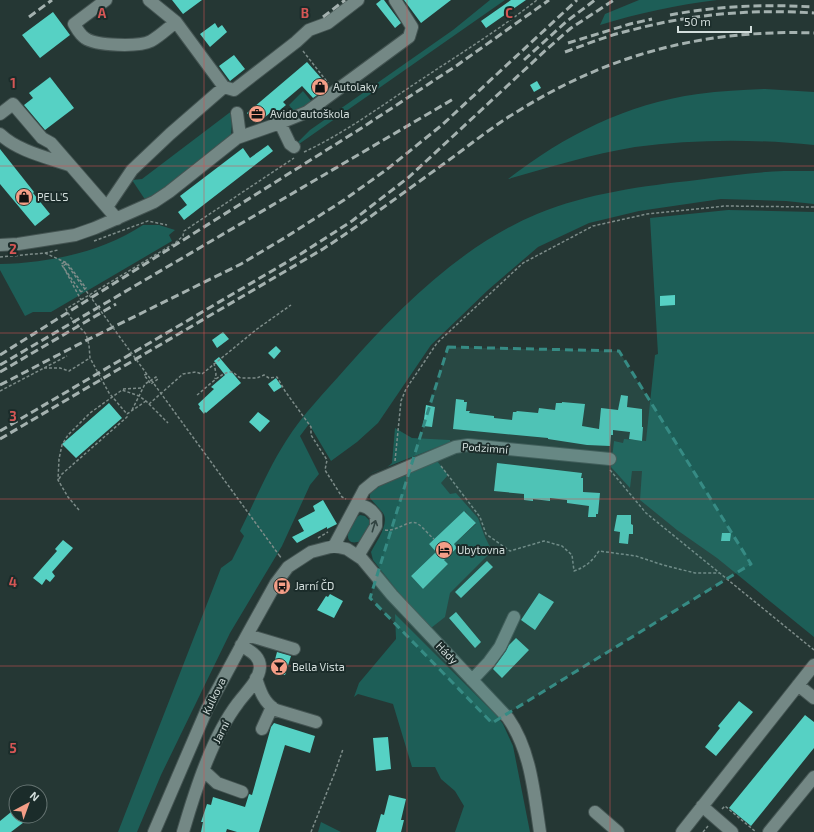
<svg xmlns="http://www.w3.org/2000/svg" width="814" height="832" viewBox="0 0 814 832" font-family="'Exo 2',sans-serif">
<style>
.green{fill:#1d5e57;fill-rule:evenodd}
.building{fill:#56d1c4}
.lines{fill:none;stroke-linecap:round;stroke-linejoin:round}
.minor-casing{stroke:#445452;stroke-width:14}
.path{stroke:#7d8c89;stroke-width:1.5;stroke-dasharray:3 2;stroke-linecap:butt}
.minor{stroke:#748885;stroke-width:12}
.rail{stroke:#a4b1af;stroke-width:3;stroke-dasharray:8 4;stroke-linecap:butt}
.path-bridge{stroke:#7d8c89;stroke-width:1.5;stroke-dasharray:3 2;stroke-linecap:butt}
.oneway{stroke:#314341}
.marked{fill:#368b84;fill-opacity:0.2;stroke:#368b84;stroke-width:3;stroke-dasharray:8 5;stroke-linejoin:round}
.grid{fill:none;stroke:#d55655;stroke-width:1;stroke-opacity:0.55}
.labels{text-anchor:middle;stroke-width:4;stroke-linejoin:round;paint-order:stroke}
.poi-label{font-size:11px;fill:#d3dedc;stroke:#1b2c2a;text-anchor:start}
.street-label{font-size:11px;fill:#d3dedc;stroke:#1b2c2a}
.grid-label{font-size:13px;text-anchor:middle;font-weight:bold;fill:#d55655;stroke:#1b2c2a;stroke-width:4;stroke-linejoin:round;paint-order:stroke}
</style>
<rect width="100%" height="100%" fill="#253734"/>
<path class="green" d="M490,0H505L299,144L298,142L310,130L453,30Z
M639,0H717C677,5 638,13 600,25L605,14Z
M765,89L814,92V145C755,139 694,139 635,147C592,154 550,167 508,179C565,135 626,104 698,94C720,91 743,90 765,89Z
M303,91L312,102L294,112L289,105Z
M233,110L231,135L169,187L147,200L144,198L132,180L142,179Z
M784,171H814V204L786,201L721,199L639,211L589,223L538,247L488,290L431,345L378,423L357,442L331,461L309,424L300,436L319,474L310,485L282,546L230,633L161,775L137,832H118L221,568L232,560L244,536L240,531C255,501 268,469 286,441C303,414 325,392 346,368C400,307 461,246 537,214C588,193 643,186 697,180C726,176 755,172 784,171Z
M728,210L814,212V637L717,558L677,530L640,500L642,471H632L630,488L611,467L614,441L623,443L624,439L646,441L655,355L658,354L650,218Z
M143,225H159L175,230L169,235L172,241L51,312H33L25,316L0,270V264C49,263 102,252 143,225Z
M395,428L412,438L450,440V442L369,474C376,470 387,469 392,463Z
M437,461L448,475L441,483L450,494L456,493L478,518L485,537L492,551L450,593L445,617L431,628L407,603L373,560L371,552C376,542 390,524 383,513C379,508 374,503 370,498C369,493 373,490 376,487ZM465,511L476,524L454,544L457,548L444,560L448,564L423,589L411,576L436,552L429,544Z
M360,515L365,516L369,520V526L361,541C339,549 349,521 360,515Z
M395,614L497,716L503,724L513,746L530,832H455L464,806L455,791L441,779L435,767H412L393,704L358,694L354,697L359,683L396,639Z
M321,822L341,832H318Z"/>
<path class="building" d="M172,0H202L183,14Z
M381,0H384L401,23L395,28L376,4Z
M404,0H451L421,23Z
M511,0H526L486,28L481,21Z
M53,12L70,35L40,58L22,35Z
M215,23L218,28L222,25L227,32L210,47L200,34Z
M234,55L245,69L230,81L219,66Z
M307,62L329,87L313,98L302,86L283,102L286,105L274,115L271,112L259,122L256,123L247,113Z
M50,77L74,108L45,130L24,105L33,98L29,93Z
M537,81L541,88L534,92L530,85Z
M268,145L273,151L184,220L178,212L187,205L180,196L243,148L250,158Z
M0,149L34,192L33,193L50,214L35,226L0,184Z
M675,295V305L660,306V296Z
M223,332L229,339L217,348L212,340Z
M276,346L281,351L274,359L268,353Z
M219,357L241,383L206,413L205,412L204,414L199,408L200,407L198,404L214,389L211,387L225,375L214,361Z
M276,378L282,387L274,392L268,384Z
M621,395L628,396L627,407L642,409V427H643L642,441L629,439L630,432L613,430V435H611L610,446L587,445L548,439V438L453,429L456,399L464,400V402H467L466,411H470L469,413L494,416V418L512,420L513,412H516L517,411L538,413L539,408L555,410L556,403H562V402L585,404L582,426L599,429L601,408L618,410Z
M109,403L122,418L76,458L62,444Z
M426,405L435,407L432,427L423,426Z
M258,412L270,421L260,432L249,422Z
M497,463L582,473L581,478H583V492L600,493L598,514H596V517H588L589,506L567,503V500L550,498V501L533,499V501L524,500V494L494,491Z
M323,500L337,524L327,529V527L297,543L292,537L304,531L298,520L315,511L313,506Z
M464,511L476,523L454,544L457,548L444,560L448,564L423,589L411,576L436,552L429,544Z
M617,515H631V524L633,525V534H629L628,544L619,543L620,532L614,531Z
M722,533H731L730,541H721Z
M63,540L73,548L52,572L55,576L50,582L46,579L42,585L33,578L57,551L55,549Z
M487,561L493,567L461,598L455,592Z
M539,593L554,602L535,630L521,620Z
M330,594L343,601L334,618L317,610L326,596L328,597Z
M456,612L481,642L475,648L449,618Z
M516,638L529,650L502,678L493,669L506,651L509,645Z
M277,652L291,656L285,675L272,671Z
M739,701L753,712L716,756L705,747L720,728L718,726Z
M805,715L814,722V748L751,826L729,808Z
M274,723L315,736L310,753L285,745L259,832H237L227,829L226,832H201L203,822H201L207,804L211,805L213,797L245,807L249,794L252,795L271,727Z
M388,737L391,769L376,771L373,738Z
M389,795L406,799L401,820H404L401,832H376L381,814L384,815Z
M16,808V816H32L11,832H0V821Z"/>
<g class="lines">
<g class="minor-casing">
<path id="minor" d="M106,0L74,24C77,29 80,35 85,38C96,46 139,47 151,41C160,36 168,28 176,22
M149,0L176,22L224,87L234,90L296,42L309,30L328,23L358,0
M237,113L240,136
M0,114L13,104L42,138L51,143L117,219
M280,123L290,144L294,147
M0,134C18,151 46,157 69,165
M107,207L132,170L170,134L224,87
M0,245L18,244L75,235L95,228L154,202L169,192L237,138L280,123L307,112L409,37L412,27L395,0
M356,505C366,506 370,508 376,516V526L358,556
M334,546L364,490L375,481L455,447L468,445L610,459
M247,635L294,649
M256,678C260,691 264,703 276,710L316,722
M472,680L489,662L500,647L514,617
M798,685L814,698
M262,729L272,707
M204,771L217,783L242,792
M702,806L732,832
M595,812L618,832
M154,832L207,709L247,635L276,583L288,567L311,552L334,546L347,549L362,559L392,595L508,718C531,751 534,793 540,832
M183,832C195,791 212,737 238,703C246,692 259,681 260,667C260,655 249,651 241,645
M682,832L814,665
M769,832L814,777"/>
</g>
<path class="path" d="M303,51L328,83
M304,152C345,133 381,106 419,81C458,55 499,30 537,0
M94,241L148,221L167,225
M45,253L67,263L86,288L81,292
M0,257L45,253L58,250
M66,264L63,266L81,300
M214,363L216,374L215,379
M44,368H60L69,371L90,358
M147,374L144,375L151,384L158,379L157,378
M123,389L143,388
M0,391L67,356
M197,395C204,390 222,371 231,372C235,372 237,377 241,378H257L264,375L269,378L277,377L285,391L311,427V435L327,460L325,470L342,497L346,499
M146,401L127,414L109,393L90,358L89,345L86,334L71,318L66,309L175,243L183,236L184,231L294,158
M149,404L183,374L196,372L202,374L257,329L291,305
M132,410L145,384L156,377L157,378
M395,461L401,401L406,389L437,343L523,263L593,226L647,214L725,206L814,207
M441,466L480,517L486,534L510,551L544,541L562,546L572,555L574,571C586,567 592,561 599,551L636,556L663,565L695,573H719
M610,470L646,513L814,650
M59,479L62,474L127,417V414
M79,510L68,497L58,480L59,459L62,445L68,435L90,413L122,390L139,396L146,401L168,423
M385,530C397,532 410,518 418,524C424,528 429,535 434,539
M318,538L328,532
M279,555L282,559
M722,809L725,806L756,832
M311,832L335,772L343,749
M703,832L708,826"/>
<use href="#minor" class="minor"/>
<path class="rail" d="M670,15C717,6 765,4 813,7
M29,17L52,0
M323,17L345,0
M568,43L630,24L652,19
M565,52C587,44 609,35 632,30C691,14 753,9 814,13
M524,60L567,21L595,0
M0,355L360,129L456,66L549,0
M0,365L455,98
M0,372L116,304
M0,385L87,340L241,264L286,237L344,200L386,170L442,125L577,0
M0,431L299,255L352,221L409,177L547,49L571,28L614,0
M0,439L323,249C366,221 407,190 449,160C471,144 492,127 515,113C608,54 705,29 814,33"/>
<path class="path-bridge" d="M81,292L61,264L65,262L279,555"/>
</g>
<defs><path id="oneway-shaft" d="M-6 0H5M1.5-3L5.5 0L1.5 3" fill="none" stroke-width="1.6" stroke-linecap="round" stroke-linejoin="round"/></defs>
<use class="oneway" href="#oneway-shaft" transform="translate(374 526) rotate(-73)"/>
<path class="marked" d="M448,347L619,351L751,564L492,723L370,598Z"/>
<path class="grid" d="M204,0V832M407,0V832M610,0V832M0,166H814M0,333H814M0,499H814M0,666H814"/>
<defs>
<g id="shop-disc" transform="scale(0.9)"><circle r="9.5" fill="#f49e87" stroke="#1b2c2a"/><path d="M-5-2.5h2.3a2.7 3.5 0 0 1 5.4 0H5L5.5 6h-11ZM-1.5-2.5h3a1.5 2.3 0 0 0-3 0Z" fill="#111"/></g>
<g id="office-disc" transform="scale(0.9)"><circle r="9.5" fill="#f49e87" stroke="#1b2c2a"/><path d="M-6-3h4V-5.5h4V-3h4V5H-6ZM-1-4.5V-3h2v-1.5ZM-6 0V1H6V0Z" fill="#111"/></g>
<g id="hotel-disc" transform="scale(0.9)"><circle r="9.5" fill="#f49e87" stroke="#1b2c2a"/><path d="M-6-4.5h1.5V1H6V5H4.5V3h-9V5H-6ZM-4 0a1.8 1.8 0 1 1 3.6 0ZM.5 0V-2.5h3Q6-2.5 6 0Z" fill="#111"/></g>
<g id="bus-disc" transform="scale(0.9)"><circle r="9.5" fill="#f49e87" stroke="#1b2c2a"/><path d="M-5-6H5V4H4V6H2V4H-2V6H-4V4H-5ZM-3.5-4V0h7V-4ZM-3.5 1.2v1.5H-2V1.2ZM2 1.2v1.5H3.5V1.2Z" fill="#111"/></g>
<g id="bar-disc" transform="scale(0.9)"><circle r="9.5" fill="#f49e87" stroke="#1b2c2a"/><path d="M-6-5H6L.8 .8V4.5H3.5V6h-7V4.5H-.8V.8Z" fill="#111"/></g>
</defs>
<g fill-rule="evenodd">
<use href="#shop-disc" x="320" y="87"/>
<use href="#office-disc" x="257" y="114"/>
<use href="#shop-disc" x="24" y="197"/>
<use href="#hotel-disc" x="444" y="550"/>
<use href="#bus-disc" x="282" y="586"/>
<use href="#bar-disc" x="279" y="667"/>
</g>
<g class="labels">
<g class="poi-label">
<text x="333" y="91">Autolaky</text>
<text x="270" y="118">Avido autoškola</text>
<text x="37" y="201">PELL'S</text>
<text x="457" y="554">Ubytovna</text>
<text x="295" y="590">Jarní ČD</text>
<text x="292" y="671">Bella Vista</text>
</g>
<g class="street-label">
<text transform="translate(485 448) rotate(4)" y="4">Podzimní</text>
<text transform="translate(447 653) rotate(46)" y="4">Hády</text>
<text transform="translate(214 696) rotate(-64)" y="4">Kulkova</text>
<text transform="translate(221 732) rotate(-63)" y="4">Jarní</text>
</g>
</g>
<g class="grid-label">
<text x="102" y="18">A</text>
<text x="305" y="18">B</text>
<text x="509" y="18">C</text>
<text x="13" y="88">1</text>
<text x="13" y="254">2</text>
<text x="13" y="421">3</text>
<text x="13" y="587">4</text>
<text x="13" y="753">5</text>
</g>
<g transform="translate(28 804) rotate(41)"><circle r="19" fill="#1b2c2a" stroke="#657371"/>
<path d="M0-3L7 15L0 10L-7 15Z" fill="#f49e87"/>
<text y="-6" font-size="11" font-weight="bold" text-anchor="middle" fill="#d3dedc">N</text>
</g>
<path d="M678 26v6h73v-6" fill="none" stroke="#d3dedc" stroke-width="2"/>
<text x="684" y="26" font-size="12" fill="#d3dedc" stroke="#1b2c2a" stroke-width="3" paint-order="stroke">50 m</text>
</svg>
